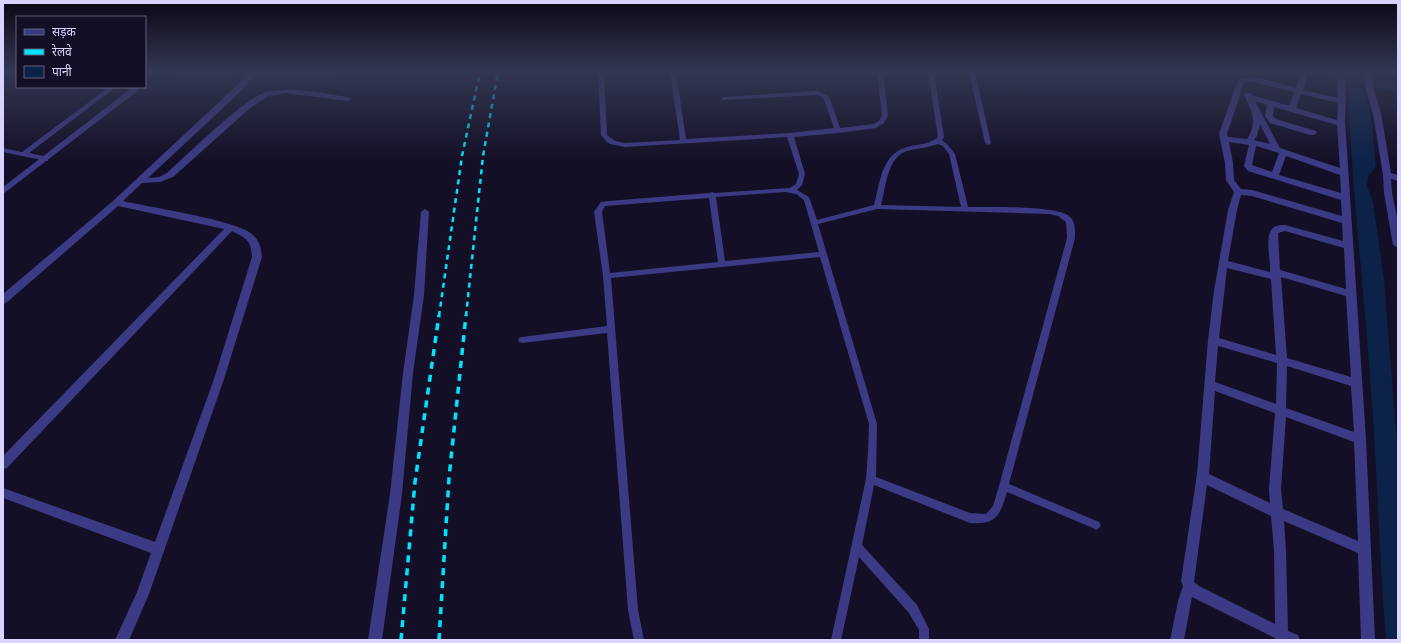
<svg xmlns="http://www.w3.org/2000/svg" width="1401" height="643" viewBox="0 0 1401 643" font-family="Ubuntu,'Noto Sans Devanagari',sans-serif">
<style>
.water{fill:#0c2248}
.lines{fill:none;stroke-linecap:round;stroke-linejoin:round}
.river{fill:#0c2248;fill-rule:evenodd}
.lane{fill:#3d3a85;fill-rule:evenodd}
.street{fill:#3d3a85;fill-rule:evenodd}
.rail-far1{stroke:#00e5ff;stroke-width:2.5;stroke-dasharray:5 4.5;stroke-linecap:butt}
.rail{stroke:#00e5ff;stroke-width:3.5;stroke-dasharray:7 6;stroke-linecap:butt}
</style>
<rect width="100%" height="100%" fill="#130f26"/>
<path class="water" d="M1351,82C1357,85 1363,88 1365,94C1373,116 1373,143 1376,166L1368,177L1367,186L1373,202L1384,279L1398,456V640H1386C1379,552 1377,464 1370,377C1363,279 1351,182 1348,84Z"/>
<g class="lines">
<path class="river" d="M161,72H206L231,76L295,72H356L353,76L347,77L270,85L231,86L170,77L164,76Z
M1314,72H1350L1398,82V92L1323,77L1317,76Z"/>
<path class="lane" d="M598,72H604L607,135L615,141L625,143L680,140L670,72H676L686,139L790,133L834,128L823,97L817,95L722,100L721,99L724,97L817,91L829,96L840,128L874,124L879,121L882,115L877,72H883L888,115L884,123L876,128L838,133L794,137L805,174L802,185L797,190L809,197L817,220L874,205C881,180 881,152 911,146C921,144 930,144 938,137L928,72H934L944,137L942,140L947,144L955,154L968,207C986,207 1060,205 1070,217C1076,223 1075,231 1075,238L1009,484L1099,522L1101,525L1099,528L1096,530L1093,528L1007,492C1000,515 997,525 970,523L874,485L862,545L917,605L929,629V640H919V630L909,613L859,557L841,640H831L866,479L868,452L869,424L820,257L611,278L638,610L644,640H634L628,610L607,333L522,343L519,342L518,340L519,338L522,337L607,326L603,276L594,212L601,202L608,201L709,193L712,192L715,193L790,188L796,184L799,174L787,137L625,147L610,144L606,141L601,135ZM938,144L943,146L949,154L961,207L881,205C886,187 887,157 907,151C918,148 928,148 938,144ZM785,192L796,194L804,200L819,252L725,261L716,197ZM709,198L718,262L610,273L602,212L605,206ZM877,209L1049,214L1058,216L1066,222L1067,238L999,486L993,506L986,514L970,513L876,477L877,424L818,224Z
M969,72H975L991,143L990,144L988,145L985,143Z
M109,87H116L29,153L48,157V161H46L3,152V148L22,152Z"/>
<path class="street" d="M249,72H257L240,92L148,178L159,177L167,173C185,157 247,96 266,92C293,86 321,93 348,97L352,99L348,101L286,93L268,96L249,109L173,177L160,182L142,183L123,201C147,207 239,220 253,235C260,242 261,248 262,257L224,379L149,594L129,640H115L137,592L151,553L3,498V488L155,542L214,379L252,257C251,240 247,239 232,231L7,468L3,469V456L224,229L118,206L6,303L3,304V294L113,201L234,88Z
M1336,72H1344L1346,85L1345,120L1366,439L1375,640H1361L1358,553L1284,521L1286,550L1288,631L1298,635L1300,640H1275V638L1192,597L1184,640H1170L1178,601L1183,586L1181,581L1197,474L1208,340L1214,291L1228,210L1234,192L1226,180L1225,163L1219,134L1238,80C1253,73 1280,84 1296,88L1300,75L1304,73L1308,75L1303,90L1338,98ZM1246,82H1253L1294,92L1289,106L1252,95L1251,93H1245L1244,95C1252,111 1258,122 1247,139L1228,137L1227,134L1244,83ZM1301,94L1338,103L1337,120L1296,108ZM1255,101L1267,105L1265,116L1270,123L1310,135H1313L1317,133L1316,131L1276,119L1273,116L1274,107L1337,125L1340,168L1280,148ZM1260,124L1270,144L1254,140L1257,136ZM1229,142L1249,145L1244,166L1248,171L1341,200L1342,216L1252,190L1241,189L1234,180L1233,163ZM1256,146L1279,153L1272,172L1252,165ZM1286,156L1340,175L1341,193L1279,175ZM1241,195L1252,196L1342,223L1343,241L1285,225C1281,225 1276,225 1273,228C1264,235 1271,262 1270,272L1228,261L1237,210ZM1285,231L1344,248L1346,289L1280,270L1278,233ZM1227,268L1271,279L1276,355L1219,338ZM1281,277L1346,296L1351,377L1287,358ZM1218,346L1277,363L1276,404L1215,382ZM1287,366L1351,386L1354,432L1286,408ZM1215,391L1275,413L1269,489L1270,503L1209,474ZM1286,417L1354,442L1358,541L1283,509L1281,489ZM1207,485L1271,516L1274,550L1275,624L1199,586L1194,582Z
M1364,72H1372L1374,91L1381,113L1391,173L1398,175V181L1391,179L1392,193L1398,222V248L1393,245L1384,193L1383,175L1373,113L1366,91Z
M133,87H137L140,89L3,194V187Z
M425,209L429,212L424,295L413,373L402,494L382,640H368L390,494L403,373L414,295L421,212Z"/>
<path class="rail-far1" d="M439,316L462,156L480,72
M466,316L483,156L498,72"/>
<path class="rail" d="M401,640L415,482L439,315
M439,640L449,478L466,315"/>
</g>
<linearGradient id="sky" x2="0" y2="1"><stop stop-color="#0a0815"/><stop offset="0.44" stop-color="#333752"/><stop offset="1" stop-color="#333752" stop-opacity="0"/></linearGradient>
<rect width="1401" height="162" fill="url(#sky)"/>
<rect width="1401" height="643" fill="none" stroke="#d9d4ff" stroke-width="8"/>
<rect x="16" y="16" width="130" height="72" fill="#130f26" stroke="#625e7d"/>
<rect x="24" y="29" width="20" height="6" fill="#3d3a85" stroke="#625e7d"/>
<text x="52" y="36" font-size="12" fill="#d9d4ff">सड़क</text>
<rect x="24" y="49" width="20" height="6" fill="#00e5ff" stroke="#625e7d"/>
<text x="52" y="56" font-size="12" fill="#d9d4ff">रेलवे</text>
<rect x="24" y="66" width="20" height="12" fill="#0c2248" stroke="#625e7d"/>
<text x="52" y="76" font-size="12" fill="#d9d4ff">पानी</text>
</svg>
